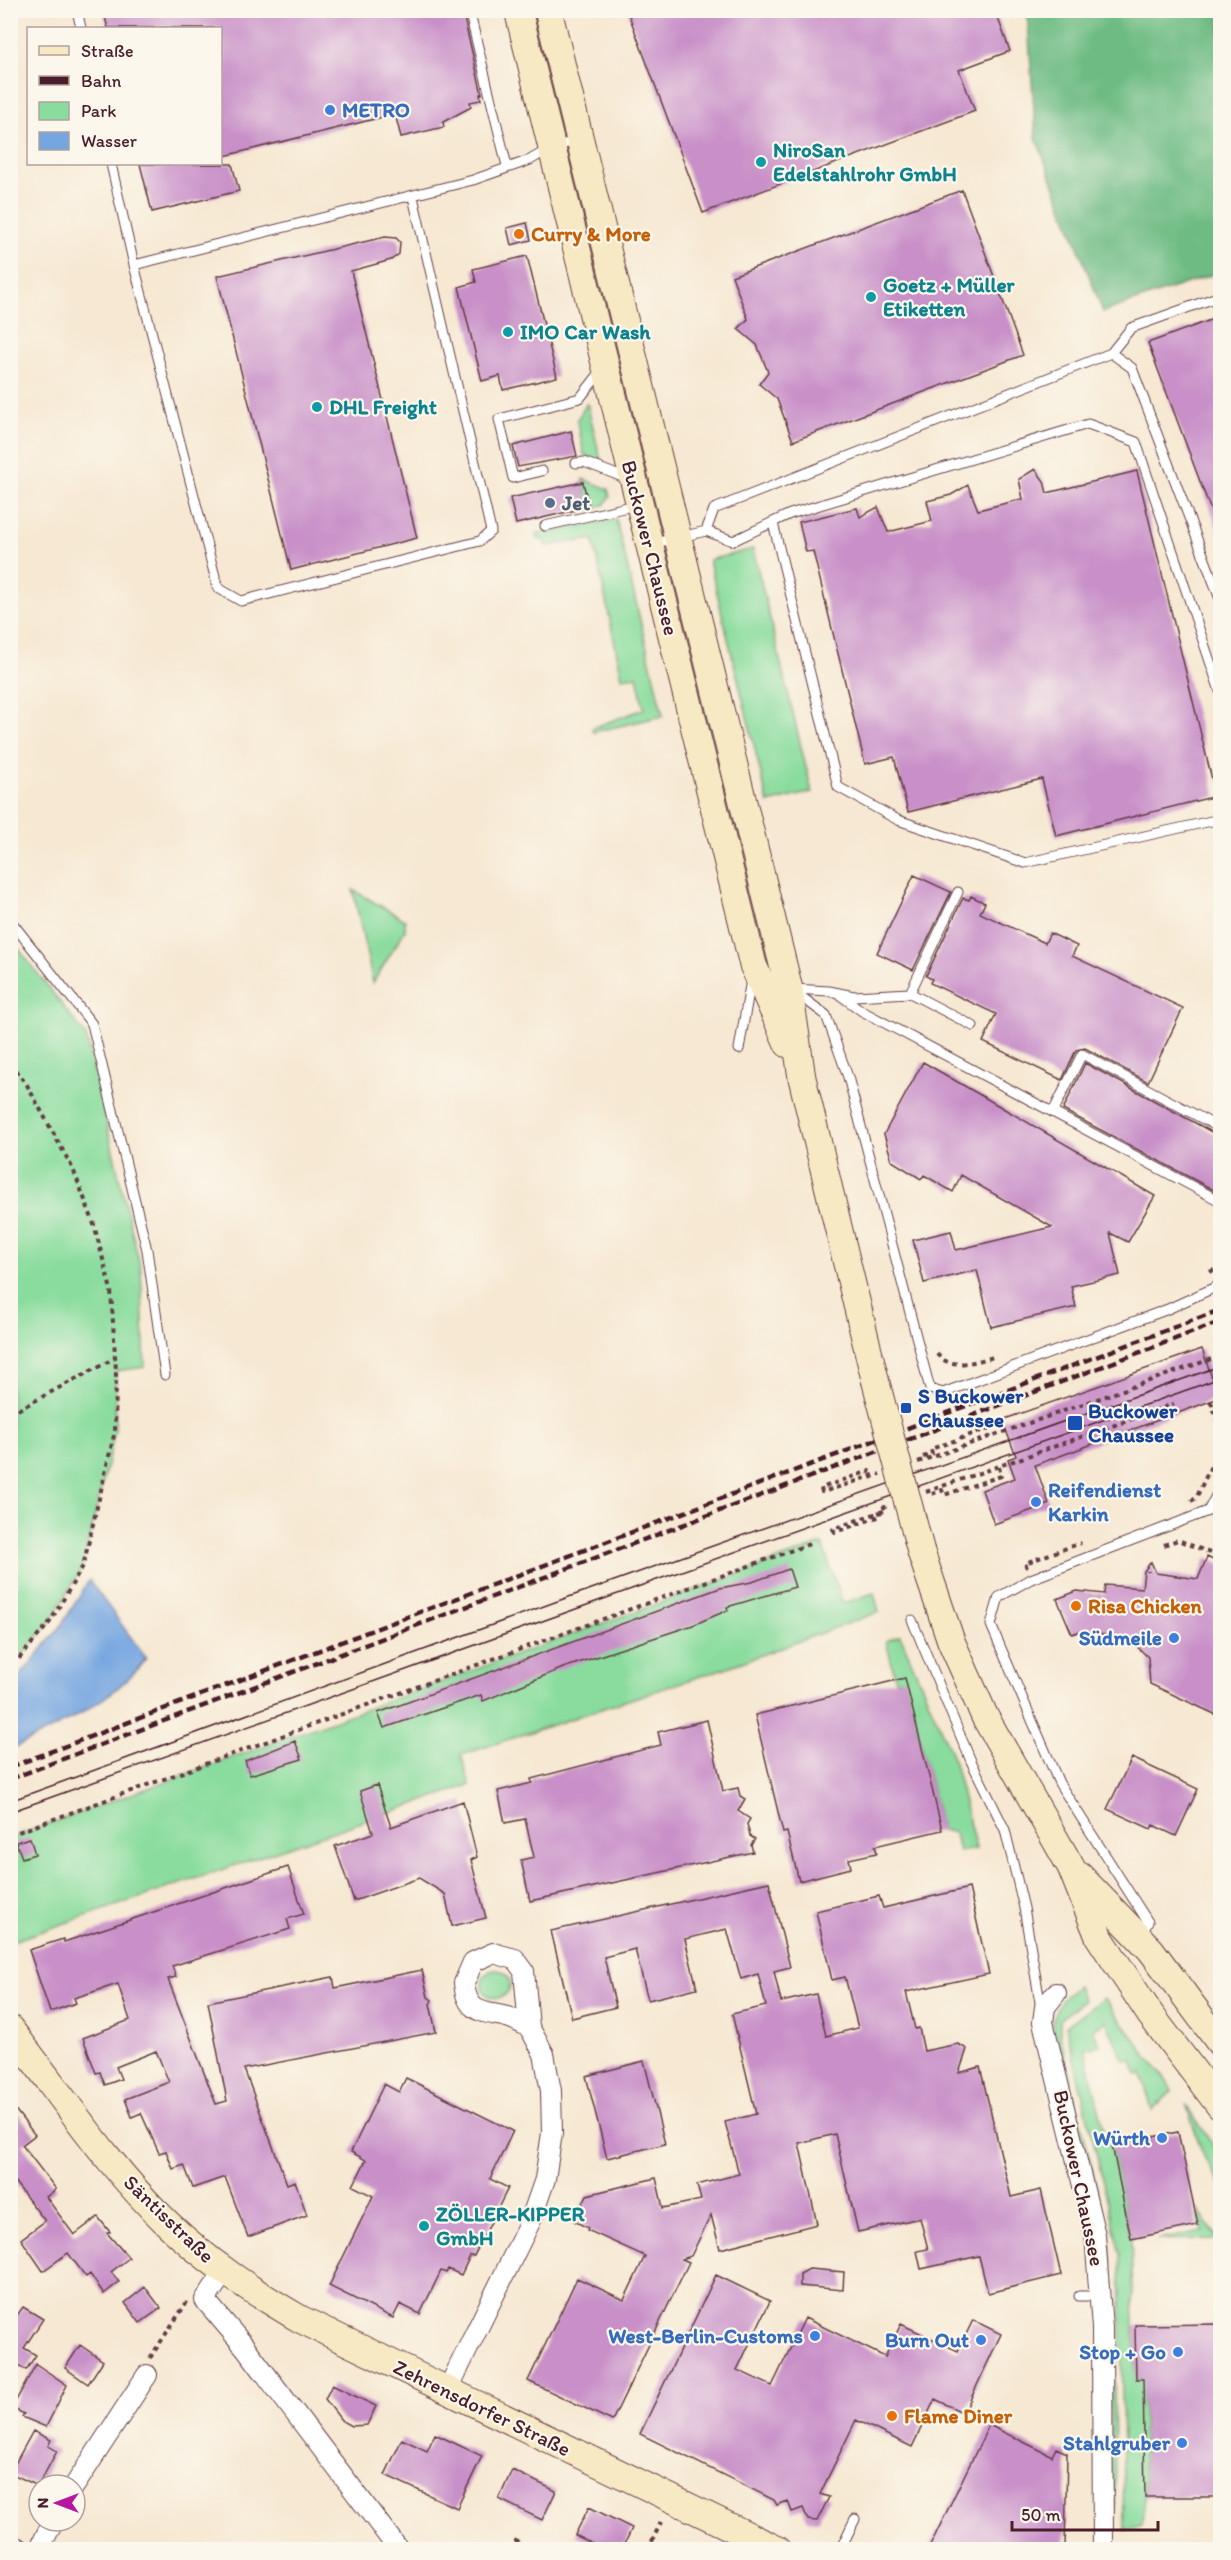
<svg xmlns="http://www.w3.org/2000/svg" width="1231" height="2560" viewBox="0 0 1231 2560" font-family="Itim,sans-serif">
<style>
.green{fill:#89dc9d;stroke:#6a7e64;stroke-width:1.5}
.forest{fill:#6ebc84;stroke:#5c6e58;stroke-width:1.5}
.water{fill:#76a6e0;stroke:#606286;stroke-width:1.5}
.building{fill:#c88fc8}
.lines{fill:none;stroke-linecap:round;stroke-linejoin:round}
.lane-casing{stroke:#643d44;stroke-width:11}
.street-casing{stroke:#643d44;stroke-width:22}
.secondary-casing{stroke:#643d44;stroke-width:29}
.path{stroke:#643d44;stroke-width:4;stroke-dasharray:4.5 4.5;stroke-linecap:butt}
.lane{stroke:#fff;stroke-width:9}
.street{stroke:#fff;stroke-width:20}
.secondary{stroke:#f7e9c3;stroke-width:27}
.tram{stroke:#4a1f2b;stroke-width:1.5}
.rail{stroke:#4a1f2b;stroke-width:4.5;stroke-dasharray:9 4.5;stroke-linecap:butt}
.secondary-bridge-casing{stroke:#643d44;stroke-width:29;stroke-linecap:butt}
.secondary-bridge{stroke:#f7e9c3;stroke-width:27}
.shop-dot{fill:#3f7fe0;stroke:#fbf7ec;stroke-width:2}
.culture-dot{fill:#0f9aa8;stroke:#fbf7ec;stroke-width:2}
.food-dot{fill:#e8710a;stroke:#fbf7ec;stroke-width:2}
.service-dot{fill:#5c6f8a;stroke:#fbf7ec;stroke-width:2}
.transit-dot{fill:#1a4fb4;stroke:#fbf7ec;stroke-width:2}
.labels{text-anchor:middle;stroke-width:4.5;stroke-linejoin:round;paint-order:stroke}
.shop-label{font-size:21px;font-weight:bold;fill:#366cbe;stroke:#fbf7ec;text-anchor:end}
.culture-label{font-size:21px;font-weight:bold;fill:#0d838f;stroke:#fbf7ec;text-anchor:start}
.food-label{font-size:21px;font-weight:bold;fill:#c56008;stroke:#fbf7ec;text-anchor:start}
.service-label{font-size:21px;font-weight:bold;fill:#4e5e75;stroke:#fbf7ec;text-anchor:start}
.street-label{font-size:21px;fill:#4a1f2b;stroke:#fbf7ec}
.transit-label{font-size:21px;font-weight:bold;fill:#164399;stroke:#fbf7ec;text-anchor:start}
</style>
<rect width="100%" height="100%" fill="#fbf7ec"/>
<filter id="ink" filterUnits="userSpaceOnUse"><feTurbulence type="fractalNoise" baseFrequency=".0167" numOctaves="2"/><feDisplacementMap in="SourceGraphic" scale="12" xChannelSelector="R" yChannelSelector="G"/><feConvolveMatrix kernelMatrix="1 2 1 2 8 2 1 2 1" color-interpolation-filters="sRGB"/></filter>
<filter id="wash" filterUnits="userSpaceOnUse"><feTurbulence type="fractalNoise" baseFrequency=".008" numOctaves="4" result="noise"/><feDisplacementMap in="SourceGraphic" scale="24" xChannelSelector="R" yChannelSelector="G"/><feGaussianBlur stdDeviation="1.35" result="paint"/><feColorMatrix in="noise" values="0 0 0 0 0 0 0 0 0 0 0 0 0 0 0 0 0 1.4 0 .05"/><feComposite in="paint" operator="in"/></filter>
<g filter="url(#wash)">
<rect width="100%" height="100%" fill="#f6e8d2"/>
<path class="green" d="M587,403L602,465L584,454L577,420Z
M583,479L608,489L610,497L604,505L589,508Z
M616,519L663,716L593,732L592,728L644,709L637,676L622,678L593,539L546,546L543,539H538L537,533Z
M753,549L812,792L768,803L709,560Z
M353,890L405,920V930L373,983Z
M11,939L86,1036L141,1270L145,1367L116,1371L115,1431L83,1566L50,1622L11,1669Z
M822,1544L843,1603L874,1593L879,1612L728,1667L461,1755L470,1785L13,1941L10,1939V1838Z
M900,1635L952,1755L976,1849L959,1852L955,1833L942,1830L905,1679L896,1680L886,1641Z
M482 1984a14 14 0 1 1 28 0a14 14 0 1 1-28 0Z
M1077,1986L1084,1999L1060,2020V2034L1110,2244L1113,2338L1109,2337L1106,2243L1053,2025C1053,2007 1063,1997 1077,1986Z
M1104,1998L1173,2090L1152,2111L1142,2074L1136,2075L1132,2060L1124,2061L1106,2021L1093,2029L1100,2045L1085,2048L1106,2140H1111L1112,2145L1131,2239L1136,2379L1220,2378L1143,2389L1144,2514L1142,2524L1124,2530L1120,2253L1066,2026Z
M1186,2105L1220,2156V2183L1204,2157Z
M1198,2210L1217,2237L1220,2235V2239L1157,2240L1203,2231Z
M1114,2359L1115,2516H1111L1109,2360Z"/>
<path class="forest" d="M1027,11H1220V272L1103,312L1036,138Z"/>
<path class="water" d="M89,1580L146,1658C119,1698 54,1729 11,1749V1687L61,1626Z"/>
<g id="blocks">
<path class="building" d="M103,10H462L482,94H480L481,100L470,102L471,107L443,122L444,127L401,137L395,114L220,157V28H108Z
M627,10H995L1010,51L959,70L975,111L703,213Z
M140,164H232L239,191L152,212Z
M962,190L1023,355L793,441L777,399L759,384L768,372L757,345L738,329L748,319L732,276Z
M527,223L531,240L511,245L507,228Z
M385,237L396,238L400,242L399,254L391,260L351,271L417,538L291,570L217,276Z
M527,256L557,377L503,390L500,376L482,381L459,287L476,282L473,269Z
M1221,316V532H1219L1148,343Z
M571,431L577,456L518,467L513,446Z
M1035,469L1044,481L1047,493L1137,471L1216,796L1056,836L1042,779L908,812L894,757L865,764L813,551L806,552L799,522L857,508L860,517L878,507L888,532L932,521L927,501L951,495L968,485L978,510L1023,499L1019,479Z
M583,482L589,507L516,524L510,498Z
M914,875L951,892L913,970L877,953Z
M971,896L985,903L980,913L1045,943L1050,933L1077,946L1072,956L1183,1008L1148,1082L1085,1048L1076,1050L1062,1080L983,1042L996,1014L930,983L932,979L926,976L963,898L969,900Z
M923,1062L1155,1196L1128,1242L1110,1233L1120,1275L1071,1286L1076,1307L991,1327L977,1270L924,1283L913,1240L951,1231L956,1250L1052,1227L961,1175L953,1192L924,1175L921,1179L892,1161L884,1134Z
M1085,1063L1221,1137V1194L1063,1110Z
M1202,1349L1219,1398L1035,1465L1049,1504L994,1524L982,1490L1015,1478L1008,1459L1016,1456L1002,1420Z
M1207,1557L1221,1564V1717L1150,1684L1148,1657L1129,1639L1080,1631L1072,1634L1057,1599L1077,1591L1104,1594L1105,1585L1142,1588L1144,1571L1151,1562L1156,1573L1198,1579Z
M789,1569L795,1587L727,1607L728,1610L693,1625L563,1668L483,1701L481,1695L384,1728L378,1713L720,1588L752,1582Z
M905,1678L942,1830L875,1846L877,1853L849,1859L851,1868L799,1881L787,1832L783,1833L755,1715Z
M707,1720L723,1791L738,1788L740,1796L745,1799L738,1811L750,1819L747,1824L750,1836L755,1839L751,1845L753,1852L530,1901L521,1860L534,1857L525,1819L505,1823L498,1791L532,1783L531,1779L661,1745L658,1732Z
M295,1741L302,1759L250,1775L245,1761Z
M1132,1758L1198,1789L1176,1836L1153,1825L1151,1829L1107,1809Z
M377,1785L391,1827L463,1801L477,1857L471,1860L486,1918L452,1926L445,1894L419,1878L354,1901L335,1846L373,1833L360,1791Z
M30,1838L35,1854L22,1858L16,1842Z
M288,1867L304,1914L287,1919L290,1929L172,1966L176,1977L168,1979L216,2104L227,2101L208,2002L333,1977L335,1988L422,1970L428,1997L432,2000L430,2004L436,2032L244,2069L287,2184L295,2181L307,2215L248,2237L225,2177L193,2188L184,2165L173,2169L166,2151L159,2153L141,2113L132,2117L125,2099L169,2082L156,2051L116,2067L121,2079L105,2085L100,2072L96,2073L83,2038L130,2020L118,1984L74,1998L76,2003L50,2012L29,1950L63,1939L64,1942Z
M769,1882L790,1967L774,1971L781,2002L816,1994L826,2036L858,2028L845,1977L832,1980L816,1911L879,1896L883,1908L969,1888L989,1974L906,1992L915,2029L919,2028L924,2051L958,2044L967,2049L959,2073L980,2067L1011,2197L1041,2190L1061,2275L988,2293L979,2256L921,2269L917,2251L928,2249L920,2218L858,2232L835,2134L799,2143L817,2224L720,2249L711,2215L691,2256L682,2259L689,2262L612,2421L528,2381L577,2278L624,2300L645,2256L587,2230L588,2228L574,2221L587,2195L656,2178L663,2208L701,2200L697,2185L739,2174L725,2122L756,2114L732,2014L766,2006L758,1974L741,1979L727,1929L685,1939L697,1988L648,2000L635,1949L604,1957L616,2007L572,2018L551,1931Z
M644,2061L665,2144L607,2158L586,2076Z
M406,2078L513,2131L490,2179L508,2188L474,2256H470L461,2275L448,2269L446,2273L441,2271L420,2314L400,2304L393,2318L329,2286L373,2196L353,2186L366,2160L351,2152L384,2084L399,2092Z
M10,2103L35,2135L22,2145L56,2189L46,2197L74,2235L98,2217L110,2232L107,2233L129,2258L111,2272L119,2282L104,2294L90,2274L86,2277L68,2253L43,2271L21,2239L45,2221L10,2176Z
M1178,2132L1198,2225L1131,2239L1112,2145Z
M809,2269L844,2272L843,2290L800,2286V2274Z
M716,2275L770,2301L737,2370L772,2386L805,2318L885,2357L901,2324L958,2351L973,2320L1001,2334L964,2413L935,2399L912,2447L856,2420L820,2494L829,2497L817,2521L808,2520L803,2508L792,2512L788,2501L777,2505L774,2500L640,2434Z
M145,2287L161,2308L140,2323L125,2303Z
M23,2307L43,2319L24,2348L36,2355L26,2370L15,2363L10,2370V2325Z
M1221,2324V2497H1145L1143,2379H1136L1135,2325Z
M80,2345L103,2361L88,2384L65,2368Z
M36,2364L67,2385L46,2427L22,2417L24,2414L12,2408Z
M332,2385L376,2406L367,2425L352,2426L341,2420L325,2399Z
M989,2425L1052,2456L1056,2448L1067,2453L1065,2550H928Z
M33,2431L51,2440L48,2446L57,2451L38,2486L10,2473Z
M435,2434L482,2456L457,2508L385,2475L402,2439L427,2451Z
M512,2470L556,2491L542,2520L499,2499Z
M589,2507L632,2528L622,2550H605L575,2535Z"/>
</g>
</g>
<g filter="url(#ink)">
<use href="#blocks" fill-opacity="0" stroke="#643d44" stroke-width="1.5"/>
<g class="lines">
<g class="lane-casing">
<path id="lane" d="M77,10L81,28
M469,10L507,166
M111,164L134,265L218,588L241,601L480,541L491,531L413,197
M134,265L473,180L530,160L551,148L578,140
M1111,353L1132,368L1220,599
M576,463L584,462L630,480
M542,471L513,478L499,419L580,398L603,369
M773,523L838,787L898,820L1025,863L1220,819
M545,526L636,505
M706,531L733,541L790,514L1088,424L1136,442L1220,691
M651,544L706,531L714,509L1111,353L1131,328L1220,296
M10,920L92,1024L147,1250L165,1375
M793,989L829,991L854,996L910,993L973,1026
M795,992L826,1015L848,1077L930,1389L943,1393L1168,1309L1220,1285
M910,993L958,892
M840,995L862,1011L1220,1201
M739,1049L751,980
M1053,1112L1082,1054L1220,1128
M912,1620L971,1761L1005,1830L1024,1908L1041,2008
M1141,1935L1148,1922L1059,1783L991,1625L999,1597L1031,1579L1208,1511L1220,1488
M1079,2296H1100
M840,2550L855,2519"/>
</g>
<g class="street-casing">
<path id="street" d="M1056,1993L1045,2007L1043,2022L1095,2235L1102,2328L1103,2550
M225,2271L205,2300L245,2347L399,2550
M447,2391L530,2222L545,2179L552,2133L551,2091L544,2054L529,2027L524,1971L515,1959L493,1953L473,1962L464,1983C467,2015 484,2011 507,2017C515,2019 522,2024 529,2027
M75,2485L147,2375
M10,2544L21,2550
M39,2550L53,2521"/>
</g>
<g class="secondary-casing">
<path id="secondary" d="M518,10L753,965L788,1044
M548,10L789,989L802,1078L875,1379
M921,1552L951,1641L985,1717L1071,1867L1099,1937L1150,2014L1220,2106
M1080,1876L1151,1950L1220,2043
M10,2029C61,2094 107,2165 166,2222C206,2261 252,2291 300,2319L778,2550"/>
</g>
<path class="path" d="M10,1063L27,1085L73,1169L93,1221L111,1290L116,1371L115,1431L83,1566L50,1622L10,1669
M1210,1272L1220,1266
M937,1354C950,1371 977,1361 994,1357
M1219,1390L1220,1395
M1220,1398L1211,1402L1220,1427
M10,1414L115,1358
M923,1457L932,1454L931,1449L987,1429L990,1438
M918,1462L1220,1356
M874,1475C857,1481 840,1487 822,1492L821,1488L869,1471L870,1478L880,1474
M926,1492L1174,1404
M932,1494L942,1490L944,1495L1001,1476L999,1467
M1191,1501L1196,1498L1220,1447
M884,1511C867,1516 850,1523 833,1529L835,1532L881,1516L879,1509L888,1506
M1164,1545L1178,1540L1220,1557
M1027,1568L1025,1563L1081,1543
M1148,1572V1571
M10,1835L812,1543
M150,2358L187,2302
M515,2540L524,2550
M648,2550L661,2522"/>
<use href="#lane" class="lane"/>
<use href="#street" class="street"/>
<use href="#secondary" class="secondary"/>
<path class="tram" d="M10,1801L566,1598L1220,1366
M10,1812L1220,1378"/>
<path class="rail" d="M10,1767L1220,1310
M10,1779L1220,1322"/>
<g class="secondary-bridge-casing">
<path id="secondary-bridge" d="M875,1379L921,1552"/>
</g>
<use href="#secondary-bridge" class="secondary-bridge"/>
</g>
</g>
<g class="shop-dot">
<circle cx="330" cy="110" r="6"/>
<circle cx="1036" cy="1502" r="6"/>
<circle cx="1174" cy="1638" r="6"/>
<circle cx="1162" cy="2138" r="6"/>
<circle cx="815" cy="2336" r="6"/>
<circle cx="981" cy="2340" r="6"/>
<circle cx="1178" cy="2352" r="6"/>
<circle cx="1182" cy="2443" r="6"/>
</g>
<g class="culture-dot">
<circle cx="761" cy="162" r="6"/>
<circle cx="871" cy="297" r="6"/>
<circle cx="508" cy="332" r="6"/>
<circle cx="317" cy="407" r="6"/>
<circle cx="424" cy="2226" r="6"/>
</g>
<g class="food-dot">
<circle cx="519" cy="234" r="6"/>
<circle cx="1076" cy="1606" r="6"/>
<circle cx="892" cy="2416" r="6"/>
</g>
<circle class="service-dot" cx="550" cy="503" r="6"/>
<g class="transit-dot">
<rect x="900" y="1402" width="12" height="12" rx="3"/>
<rect x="1067" y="1415" width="16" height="16" rx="3"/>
</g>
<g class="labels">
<g class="shop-label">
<text x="342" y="117" text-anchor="start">METRO</text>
<text x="1048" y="1497" text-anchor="start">Reifendienst<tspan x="1048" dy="24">Karkin</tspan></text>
<text x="1162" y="1645">Südmeile</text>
<text x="1150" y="2145">Würth</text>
<text x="803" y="2343">West-Berlin-Customs</text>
<text x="969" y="2347">Burn Out</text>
<text x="1166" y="2359">Stop + Go</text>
<text x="1170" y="2450">Stahlgruber</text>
</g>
<g class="culture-label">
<text x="773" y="157">NiroSan<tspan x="773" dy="24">Edelstahlrohr GmbH</tspan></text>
<text x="883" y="292">Goetz + Müller<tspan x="883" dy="24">Etiketten</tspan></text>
<text x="520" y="339">IMO Car Wash</text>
<text x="329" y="414">DHL Freight</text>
<text x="436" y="2221">ZÖLLER-KIPPER<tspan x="436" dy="24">GmbH</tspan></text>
</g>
<g class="food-label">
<text x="531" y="241">Curry &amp; More</text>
<text x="1088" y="1613">Risa Chicken</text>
<text x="904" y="2423">Flame Diner</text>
</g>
<g class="service-label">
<text x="562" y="510">Jet</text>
</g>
<g class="street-label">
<text transform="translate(650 548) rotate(76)" y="7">Buckower Chaussee</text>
<text transform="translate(1079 2178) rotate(78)" y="7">Buckower Chaussee</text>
<text transform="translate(169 2219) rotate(44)" y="7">Säntisstraße</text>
<text transform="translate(482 2408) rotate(26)" y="7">Zehrensdorfer Straße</text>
</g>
<g class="transit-label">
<text x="918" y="1403">S Buckower<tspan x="918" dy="24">Chaussee</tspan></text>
<text x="1088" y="1418">Buckower<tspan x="1088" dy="24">Chaussee</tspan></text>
</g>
</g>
<rect width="1231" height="2560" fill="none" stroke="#fbf7ec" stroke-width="36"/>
<rect x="27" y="27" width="195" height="138" fill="#fbf7ec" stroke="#b4a19f" stroke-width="1.5"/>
<rect x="39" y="46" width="30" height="9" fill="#f7e9c3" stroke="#b4a19f" stroke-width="1.5"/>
<text x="81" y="57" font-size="18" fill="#4a1f2b">Straße</text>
<rect x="39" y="76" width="30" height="9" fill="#4a1f2b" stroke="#b4a19f" stroke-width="1.5"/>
<text x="81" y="87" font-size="18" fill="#4a1f2b">Bahn</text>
<rect x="39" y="102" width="30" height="18" fill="#89dc9d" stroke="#b4a19f" stroke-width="1.5"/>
<text x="81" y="117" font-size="18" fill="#4a1f2b">Park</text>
<rect x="39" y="132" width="30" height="18" fill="#76a6e0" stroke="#b4a19f" stroke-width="1.5"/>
<text x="81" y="147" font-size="18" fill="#4a1f2b">Wasser</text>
<g transform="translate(57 2503) rotate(270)"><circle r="28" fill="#fbf7ec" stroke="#b4a19f" stroke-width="1.5"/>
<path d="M0-4.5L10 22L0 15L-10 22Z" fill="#b5179e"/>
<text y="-9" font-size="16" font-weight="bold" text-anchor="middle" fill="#4a1f2b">N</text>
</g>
<path d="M1012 2521v9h146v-9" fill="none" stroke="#4a1f2b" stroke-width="3"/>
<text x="1021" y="2521" font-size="18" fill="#4a1f2b" stroke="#fbf7ec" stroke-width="4.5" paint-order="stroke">50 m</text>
</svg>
